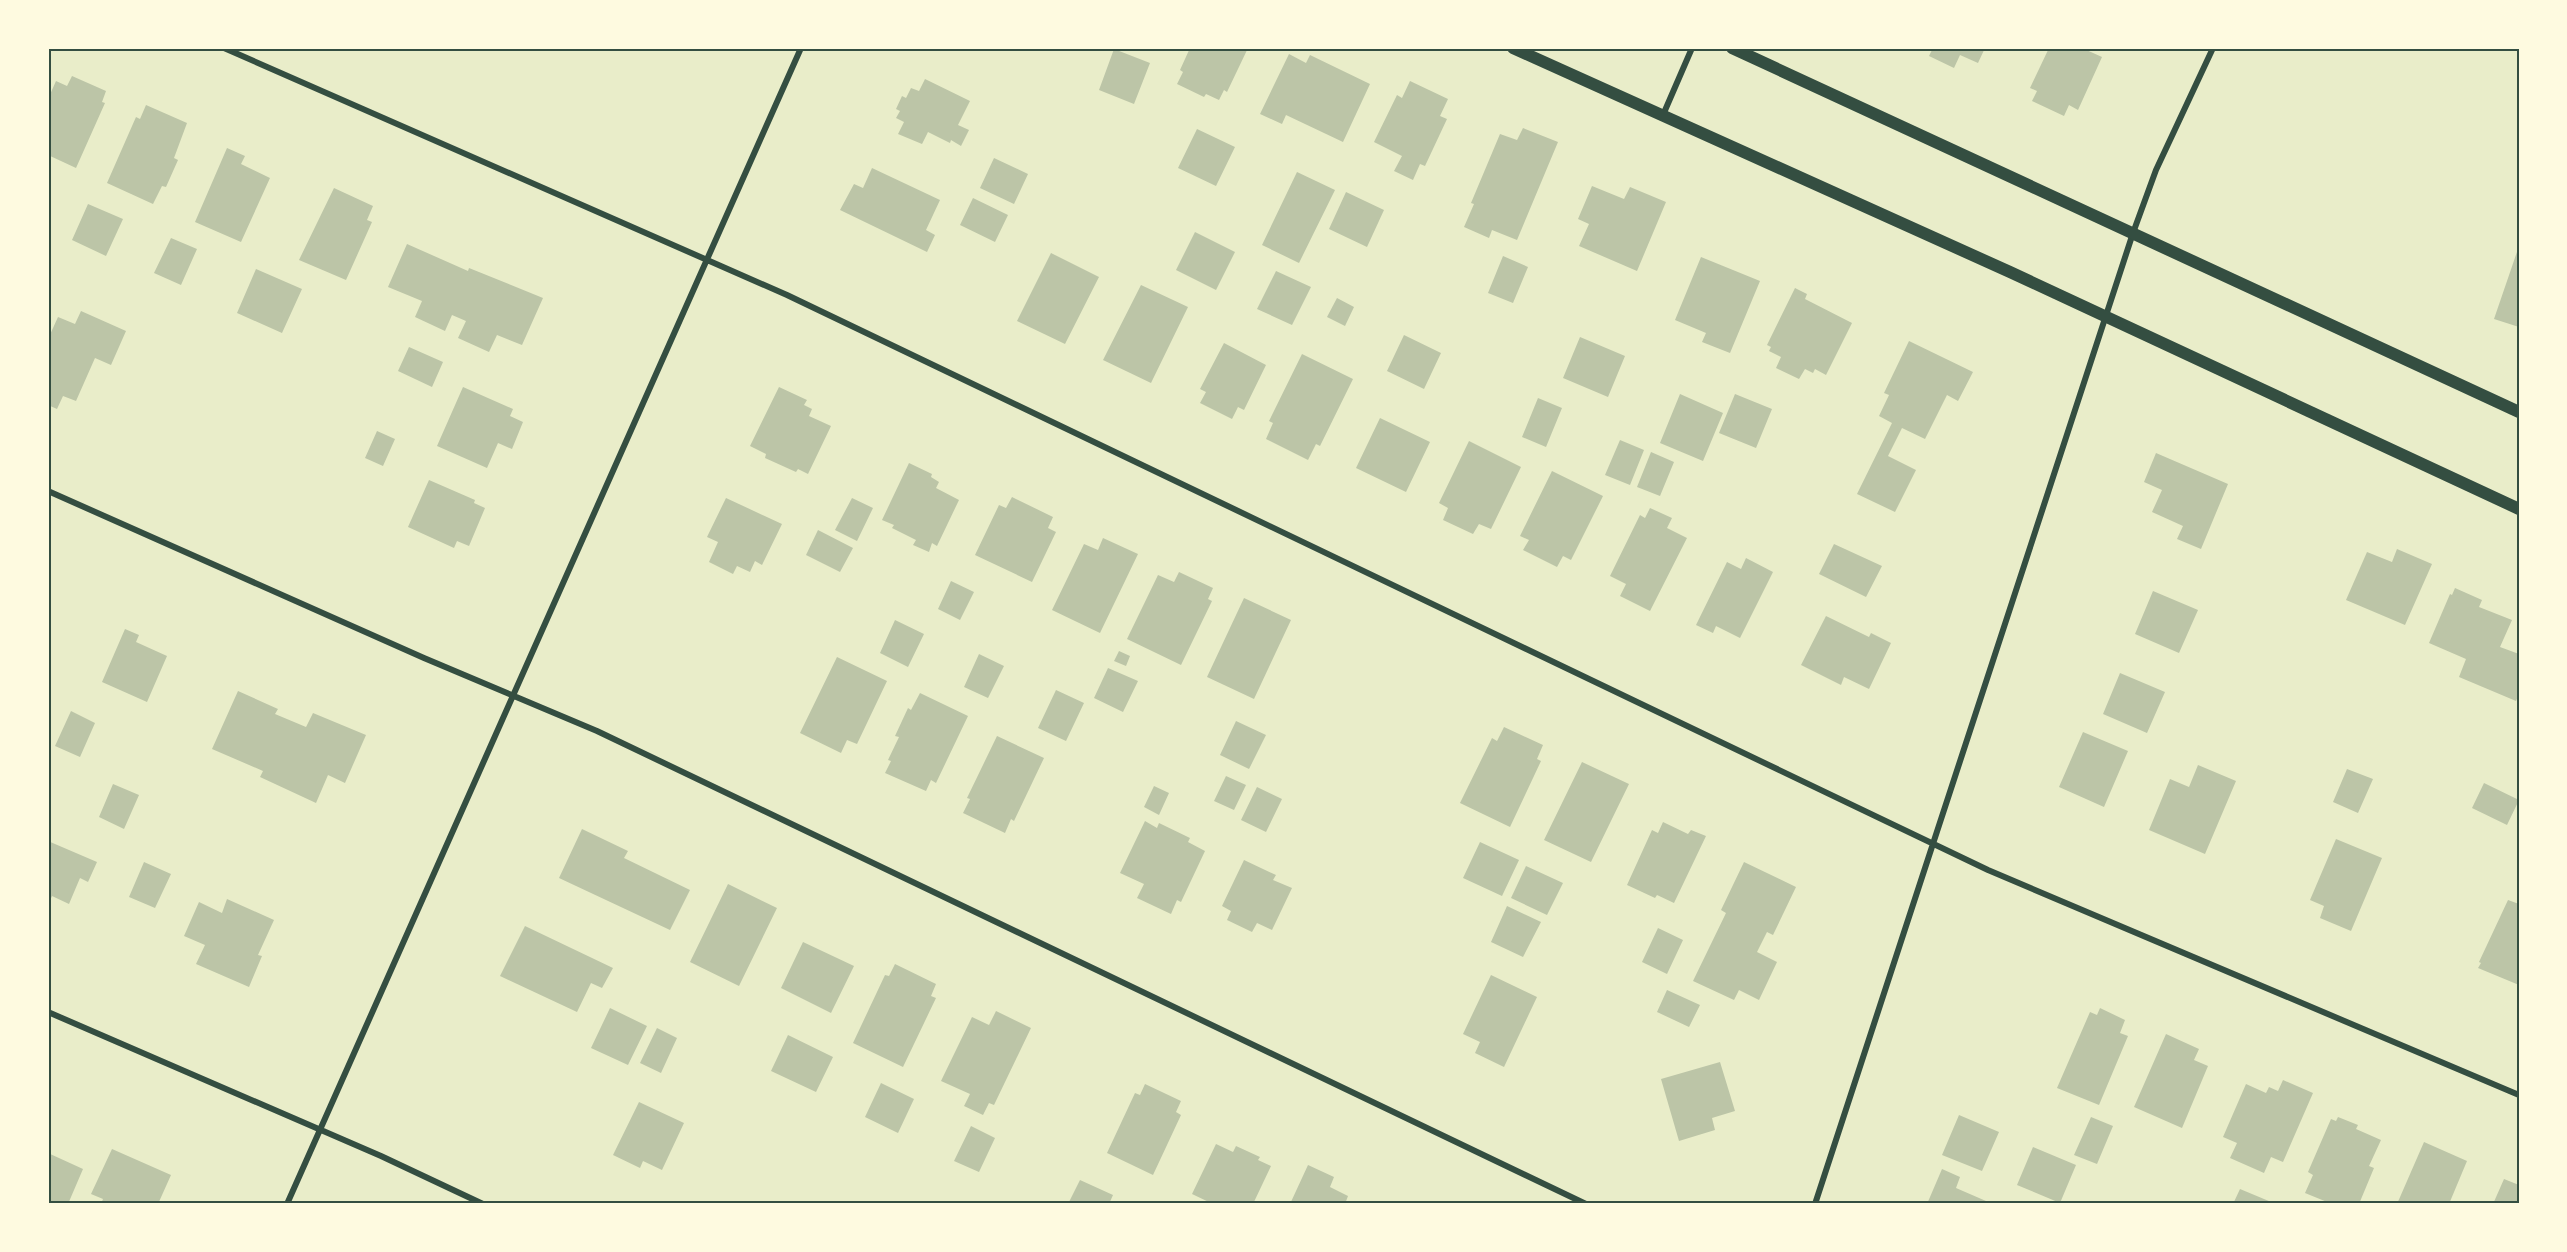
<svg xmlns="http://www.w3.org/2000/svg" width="2567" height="1252" viewBox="0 0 2567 1252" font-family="Lora,serif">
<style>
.building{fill:#bcc5a7}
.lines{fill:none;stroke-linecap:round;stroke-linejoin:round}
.minor{stroke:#344e41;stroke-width:6}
.secondary{stroke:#344e41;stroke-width:12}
.neatline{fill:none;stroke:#344e41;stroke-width:2}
</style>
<rect width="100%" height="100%" fill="#e9edc9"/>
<path class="building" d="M1190,48H1248L1227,92L1224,90L1219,100L1206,94L1204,97L1177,84L1183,72L1180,70Z
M1933,48H1985L1978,63L1960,55L1954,68L1929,56Z
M2049,48H2082L2102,57L2078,110L2069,105L2064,116L2032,101L2037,91L2030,88Z
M1114,49L1150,63L1134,104L1099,90Z
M1289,54L1306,63L1310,55L1370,84L1343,142L1286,115L1282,124L1260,114Z
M72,76L106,91L102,102L105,103L76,168L48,155V99L56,81L67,86Z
M925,79L970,101L958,125L969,130L961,146L951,140L950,143L928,132L922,144L898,134L904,122L896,118L900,111L896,109L902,96L906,98L911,88L919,91Z
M1410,81L1448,99L1440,116L1447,119L1425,166L1420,164L1413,180L1394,171L1402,156L1374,142L1397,95L1402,98Z
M146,105L187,123L174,158L178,160L166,187L162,186L153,204L107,183L136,117L140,119Z
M1523,128L1558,142L1517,240L1492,230L1489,238L1464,227L1474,204L1471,203L1500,134L1517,140Z
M1197,129L1235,147L1216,186L1178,168Z
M227,148L245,156L241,164L270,178L241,242L195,222Z
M994,158L1028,174L1014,204L980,188Z
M872,168L940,200L926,230L935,235L927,252L840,210L854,184L863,188Z
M1297,172L1335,190L1299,263L1262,245Z
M1592,186L1624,199L1630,187L1666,202L1637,271L1579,246L1589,224L1578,219Z
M334,188L373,206L367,220L372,222L346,280L299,260Z
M1346,192L1384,210L1367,247L1329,229Z
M973,198L1008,215L995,242L960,225Z
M88,204L123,219L106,256L72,240Z
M1195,232L1235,252L1216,290L1176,270Z
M171,238L197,249L181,285L154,273Z
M407,244L468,271L469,268L543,298L522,345L497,335L489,352L458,338L466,321L452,315L445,331L415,317L422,301L388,287Z
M2519,246V327L2494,319Z
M1051,253L1099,277L1065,344L1017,321Z
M1503,256L1528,267L1513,303L1488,293Z
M1701,257L1760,281L1730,353L1702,342L1706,333L1675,320Z
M256,269L302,289L282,333L237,313Z
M1276,271L1311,287L1292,325L1257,309Z
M1141,285L1188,307L1151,383L1103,360Z
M1795,288L1807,294L1805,299L1852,323L1826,375L1815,369L1813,373L1805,369L1799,379L1776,368L1781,357L1769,351L1771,347L1767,345Z
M1337,298L1354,307L1345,326L1327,317Z
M81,311L126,331L111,365L95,358L76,401L63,396L57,409L48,405V339L58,317L75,324Z
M1404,335L1441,353L1424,389L1387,371Z
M1580,337L1625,356L1608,397L1563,378Z
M1909,341L1973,372L1958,401L1947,395L1925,439L1902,428L1888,456L1916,470L1895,512L1857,494L1892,423L1879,416L1889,395L1884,393Z
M1224,343L1266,365L1244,410L1238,407L1232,419L1200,403L1206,392L1200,389Z
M409,347L443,362L432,387L398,371Z
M1302,354L1353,379L1320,446L1316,444L1308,460L1266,439L1273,423L1269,421Z
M463,387L513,409L510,416L523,422L512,449L498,443L487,468L437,446Z
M779,387L807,400L804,405L812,409L809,416L831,426L808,474L798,469L796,472L765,458L766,454L750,446Z
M1680,394L1723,413L1703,461L1660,443Z
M1735,394L1772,409L1756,448L1719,433Z
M1538,398L1562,408L1546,447L1522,437Z
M1380,418L1430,442L1406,492L1356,468Z
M377,431L395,439L383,466L365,458Z
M1620,440L1644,450L1630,485L1605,475Z
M1469,441L1521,467L1491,529L1479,524L1473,534L1443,520L1448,508L1439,503Z
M1651,452L1674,462L1660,496L1637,487Z
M2156,453L2228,484L2201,549L2177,539L2183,526L2152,512L2162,490L2144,482Z
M909,463L932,474L931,477L939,482L936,488L959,500L937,546L932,543L929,552L913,545L916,540L892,528L894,525L882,520Z
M1552,471L1603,496L1571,560L1563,556L1557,567L1523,550L1529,540L1520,536Z
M429,480L475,500L474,503L485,508L469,546L457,541L454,548L408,527Z
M1012,497L1053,517L1048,528L1056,532L1032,582L975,555L999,505L1006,508Z
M726,498L782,524L762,565L755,561L750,572L737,566L733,574L709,562L718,542L707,537Z
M852,498L873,508L857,541L835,530Z
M1650,508L1672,518L1667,528L1687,538L1650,611L1620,596L1626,584L1610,576L1640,515L1645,518Z
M818,530L853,548L840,572L806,555Z
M1103,538L1138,554L1100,633L1052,610L1084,544L1098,550Z
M1834,544L1882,566L1866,597L1819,574Z
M2397,549L2432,564L2405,625L2346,600L2367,552L2392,562Z
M1746,558L1773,572L1740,638L1716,626L1713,633L1696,625L1727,562L1741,569Z
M1179,572L1213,588L1208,599L1212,601L1181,665L1127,639L1158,575L1174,582Z
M951,581L974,592L960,620L938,609Z
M2455,588L2482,600L2479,607L2512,620L2500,647L2519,654V694L2516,701L2459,677L2466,659L2429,643L2450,594L2452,595Z
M2153,591L2198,610L2179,653L2135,634Z
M1244,598L1291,620L1254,699L1207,677Z
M1826,616L1869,637L1871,633L1891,643L1869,689L1844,677L1841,685L1801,665Z
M895,620L924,634L908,667L880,653Z
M125,629L139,635L136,642L167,656L147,702L102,682Z
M1119,651L1130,656L1126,666L1114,661Z
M979,654L1004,666L988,698L964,687Z
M837,657L887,681L857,744L847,740L841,753L800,733Z
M1108,668L1138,681L1123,712L1094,698Z
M2120,673L2165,692L2147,733L2103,714Z
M1056,690L1084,703L1066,741L1038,728Z
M238,691L278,709L275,714L306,727L313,713L366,735L345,783L328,775L316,803L260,777L263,771L212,749Z
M920,693L968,716L936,783L931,780L926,791L885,773L891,761L888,760L899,737L895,736L908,708L911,710Z
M71,711L95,723L80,757L55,746Z
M1236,721L1266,735L1249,769L1220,755Z
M1504,727L1543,745L1537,759L1541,761L1510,827L1460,803L1492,738L1497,741Z
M2083,732L2128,751L2104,807L2059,787Z
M997,736L1044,758L1014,821L1011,819L1005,833L963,813L970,799L967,798Z
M1582,762L1629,784L1591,862L1544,840Z
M2198,765L2236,781L2205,854L2149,830L2170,779L2189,787Z
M2347,769L2373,779L2358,813L2333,802Z
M1226,776L1246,785L1234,810L1214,801Z
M2484,783L2519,800L2507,825L2472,808Z
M113,784L139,795L124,829L99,817Z
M1154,786L1169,793L1159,815L1144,807Z
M1257,787L1282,799L1266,832L1241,820Z
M1145,821L1157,828L1159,823L1190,838L1188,842L1205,851L1181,902L1177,900L1171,914L1137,898L1144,884L1120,873Z
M1663,822L1688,834L1691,830L1706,836L1674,903L1657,895L1655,898L1627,885L1652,830L1658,833Z
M582,829L628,851L624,858L690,890L670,930L559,878Z
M2336,839L2382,858L2351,931L2320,918L2324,906L2310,900Z
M48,841L97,862L88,882L80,878L69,904L52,896L48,905Z
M1480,842L1519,860L1502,896L1463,878Z
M1244,860L1276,875L1273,880L1292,888L1272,930L1257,923L1252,932L1227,920L1231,911L1222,906Z
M144,862L171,874L155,908L129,897Z
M1744,862L1796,887L1773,935L1767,932L1757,952L1777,962L1759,1000L1739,990L1734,1000L1693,981L1726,913L1721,910Z
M1526,866L1563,883L1547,915L1511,898Z
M728,884L777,908L739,986L690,962Z
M227,899L274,920L258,955L262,956L249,987L196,964L205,945L184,936L199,902L222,913Z
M2508,900L2519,904V985L2478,968L2481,963L2479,962Z
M1507,906L1541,922L1523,957L1491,942Z
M525,926L613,968L602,988L591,983L577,1012L500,976Z
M1658,928L1683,940L1667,974L1642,962Z
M803,942L854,966L831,1013L781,988Z
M895,964L936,984L931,996L936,998L903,1067L853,1043L885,975L889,976Z
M1491,975L1537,997L1504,1067L1475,1053L1480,1042L1463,1034Z
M1667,990L1700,1005L1689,1027L1657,1012Z
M610,1008L647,1026L628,1065L591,1048Z
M2100,1008L2125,1020L2120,1033L2128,1036L2099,1105L2057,1088L2090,1012L2097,1015Z
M996,1011L1031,1028L994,1105L989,1103L983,1115L964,1106L970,1094L941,1081L972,1017L989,1025Z
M657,1028L677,1038L661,1073L640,1063Z
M2166,1034L2199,1049L2194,1060L2208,1066L2182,1128L2134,1107Z
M788,1035L833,1057L816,1092L771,1071Z
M1720,1062L1735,1111L1712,1118L1715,1130L1679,1141L1661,1079Z
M2283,1080L2313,1093L2283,1162L2271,1157L2264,1173L2230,1158L2237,1143L2223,1137L2246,1084L2266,1093L2269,1087L2278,1091Z
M881,1083L914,1099L898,1133L865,1117Z
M1145,1084L1181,1101L1176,1112L1181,1115L1153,1175L1107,1153L1135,1093L1140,1095Z
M639,1102L684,1123L662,1170L643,1161L640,1168L613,1155Z
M1959,1115L1999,1132L1982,1171L1942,1155Z
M2091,1117L2113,1126L2097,1164L2074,1155Z
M2338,1117L2358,1125L2356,1129L2381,1140L2369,1166L2374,1168L2359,1204H2332L2305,1193L2313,1175L2308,1172L2331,1119L2336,1121Z
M971,1126L995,1138L979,1172L954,1161Z
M2424,1142L2467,1161L2449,1204H2397Z
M1216,1144L1233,1152L1236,1146L1260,1157L1258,1160L1271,1166L1253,1204H1213L1192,1194Z
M2033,1147L2076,1165L2060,1203L2017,1185Z
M112,1149L171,1175L158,1204H101L103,1199L91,1194Z
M48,1153L83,1169L68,1204H48Z
M1308,1165L1334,1177L1330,1187L1348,1196L1345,1204H1290Z
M1942,1169L1960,1177L1956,1188L1986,1201L1985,1204H1927Z
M2504,1179L2519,1185V1204H2493Z
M1080,1180L1113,1195L1109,1204H1068Z
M2240,1189L2276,1204H2233Z"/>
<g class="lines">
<path class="minor" d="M224,48L787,295L1988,870L2519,1095
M1663,115L1692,48
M48,491L424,658L597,731L1586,1204
M48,1012L381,1156L483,1204
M287,1204L801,48
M1815,1204L2133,233L2156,170L2213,48"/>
<path class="secondary" d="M1513,48L2010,272L2519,509
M1732,48L2519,412"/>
</g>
<rect width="2567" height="1252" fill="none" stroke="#fefae0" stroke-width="99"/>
<rect x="50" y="50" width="2468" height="1152" class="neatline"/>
</svg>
